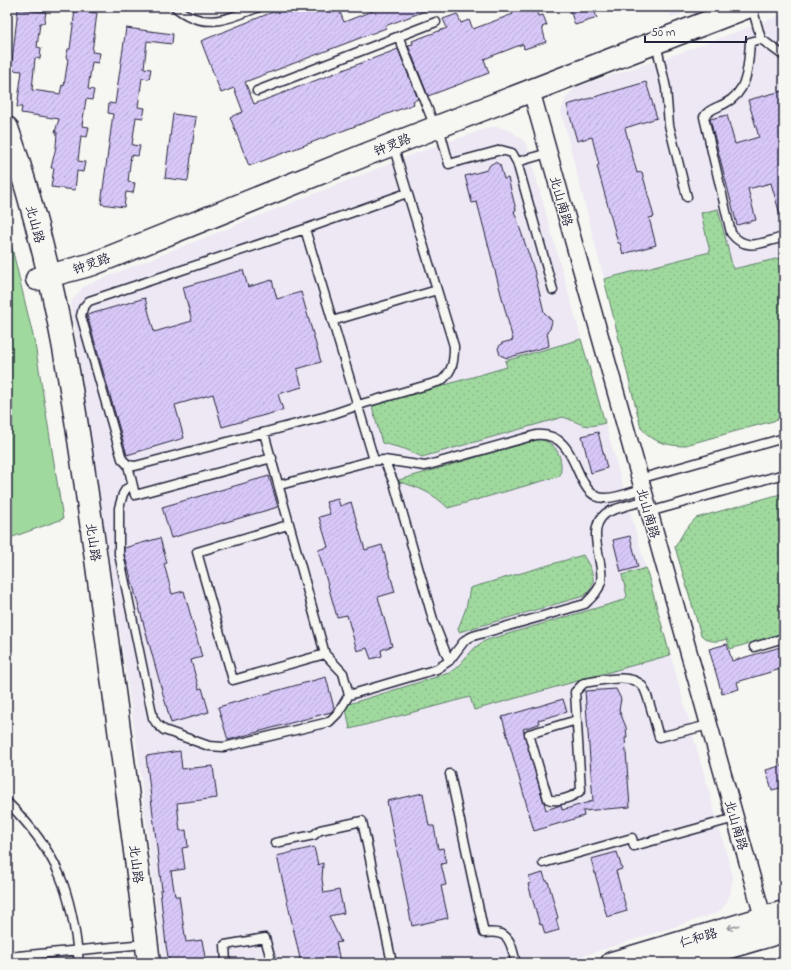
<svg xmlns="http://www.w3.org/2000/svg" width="791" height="970" viewBox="0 0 791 970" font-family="'Indie Flower','LXGW WenKai TC',sans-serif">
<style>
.built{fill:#ede8f4}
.grass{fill:url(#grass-dots);stroke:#617e6c}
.green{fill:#a0d99e;stroke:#617e6c}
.building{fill:url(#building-hatch);stroke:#22223b}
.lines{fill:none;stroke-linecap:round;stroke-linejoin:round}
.lane-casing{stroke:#22223b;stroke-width:11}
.street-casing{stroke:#22223b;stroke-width:19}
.secondary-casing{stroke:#22223b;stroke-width:25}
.lane{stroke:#f6f6f2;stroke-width:8}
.street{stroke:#f6f6f2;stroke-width:16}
.secondary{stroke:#f6f6f2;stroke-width:22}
.oneway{stroke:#9797a0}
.labels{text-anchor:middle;stroke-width:3;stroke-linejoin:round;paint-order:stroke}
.street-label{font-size:13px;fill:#22223b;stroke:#f6f6f2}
</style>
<defs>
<pattern id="grass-dots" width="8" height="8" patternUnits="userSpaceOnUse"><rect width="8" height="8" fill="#a0d99e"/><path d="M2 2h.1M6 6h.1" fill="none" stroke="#8aba89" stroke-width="1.8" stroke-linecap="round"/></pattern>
<pattern id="building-hatch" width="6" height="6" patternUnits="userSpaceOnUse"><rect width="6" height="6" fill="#d8c8f9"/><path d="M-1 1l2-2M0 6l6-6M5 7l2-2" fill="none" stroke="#b9acd6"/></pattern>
</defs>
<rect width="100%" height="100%" fill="#f6f6f2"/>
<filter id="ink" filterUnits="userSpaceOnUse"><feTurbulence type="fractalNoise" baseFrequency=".025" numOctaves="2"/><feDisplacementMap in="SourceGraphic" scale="8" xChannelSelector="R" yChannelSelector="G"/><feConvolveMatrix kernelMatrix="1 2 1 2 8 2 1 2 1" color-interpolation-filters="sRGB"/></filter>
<g filter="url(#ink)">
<path class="built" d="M668,7H701L671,17Z
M784,14V257L733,269L718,209L701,213L711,252L604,279L561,111L567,96L576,87L683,52Z
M491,127H498L511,131L523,140L527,146L733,877L730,895L725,905L717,913L561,963H163L138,754L71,302L84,286L411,155Z"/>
<path class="grass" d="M718,209L733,269L784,257V418L682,446C665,445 653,442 641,428L604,279L710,252L701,213Z
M581,339L605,423C582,429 584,424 563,417L422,457L405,449L382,443L372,406L507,367L505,361Z
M539,439C557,442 564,459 560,476L448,508C434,494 419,487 399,482V480Z
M784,493V633L730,649L727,639C717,642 709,643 701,635L675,547L685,530L696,518Z
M583,555C592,570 600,583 584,596L459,632L458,629L466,608L470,588Z
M646,568L670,655L474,710L470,697L350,729L346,709L349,704L449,673C464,664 471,646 487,640L624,600L627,596L622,575Z"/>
<path class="green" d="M7,227L35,344L63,519L7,539Z"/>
<path class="building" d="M285,7H338L344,22L382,7L433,8L385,26L386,28L245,82L254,104L398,49L418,99L413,101L414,104L249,166L230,117L243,112L234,88L221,93L201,41Z
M510,7H535L538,16L543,15L547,25L542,27L546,42L524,49L523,44L484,59L489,73L428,96L408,45L413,44L412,41L447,28L443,19L457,14L461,23L469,20L473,29L513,14Z
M569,7H593L597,18L575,25Z
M18,9L46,12L44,23H40L37,47L41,48L40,59L35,58L32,90L60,94L62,85L64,86L68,59L66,58L68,49H70L75,10L97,13L92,52L100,53L98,63L92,62L88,89L94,90L92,100L86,99L82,126L89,127L87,137L81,136L78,161L85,162L83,172L77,171L75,190L51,187L54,168H51L56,147L57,132H55L59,119L21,113L22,107H17L22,71L11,70Z
M126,28L173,34L172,44L147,41L144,68L151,69L149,79L142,78L138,107L145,108L143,118L136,117L132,145L140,146L138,156L131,155L128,182L135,183L133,193L126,192L124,207L101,204L113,114L108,113L109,103L115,104Z
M646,82L657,118L625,128L637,173L642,172L654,217L649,218L656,245L623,254L620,243H618L597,166L599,165L592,137L577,141L567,105Z
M782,91L784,99V218H781L771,183L748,189L756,220L737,225L710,119L727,115L735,144L759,137L748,100Z
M173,114L196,117L188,181L165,178Z
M495,162L500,165L504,179L508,178L516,210L514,211L534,270L544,312L552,321L550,329L547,332L549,346L507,358L500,355L498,348L502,343L513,340L477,202L472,203L465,176L487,170L490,165Z
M243,270L248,287L272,280L277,299L301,292L321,362L297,369L302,387L278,394L283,410L222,427L213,394L175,405L184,438L127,455L87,315L145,298L154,332L192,321L183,287Z
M598,432L607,468L591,473L582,436Z
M269,476L278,507L171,538L162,507Z
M338,499L340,506L351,502L365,550L382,545L395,592L378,597L392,646L381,650L382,656L371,659L367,648L357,651L347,615L337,617L318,550L328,547L319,517L330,514L326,502Z
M630,536L638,567L621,572L613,540Z
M160,538L167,563L164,564L172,594L184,591L202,657L191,660L199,689L202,688L209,712L171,723L124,553V548Z
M727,644L732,661L784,646V668L737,682L739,689L722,694L709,649Z
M326,677L334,708L331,712L228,740L218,707Z
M616,689L621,699L619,710L626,727L627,738H625L630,807L583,811L584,816L534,831L502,717L563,699L567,712L538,720L539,724L523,729L546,810L561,805L562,810L593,801L585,691Z
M180,751L182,769L213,766L217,798L177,803L180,831L186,830L188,847L182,848L185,869L171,871L175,896H179L186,942L202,940L206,963H169L166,945L160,890H162L146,756Z
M784,765V787L772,790L766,770Z
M423,793L429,826H434L438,849L443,848L446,863L441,864L446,885L441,886L448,918L412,926L387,801Z
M314,847L318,865L323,863L322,879L324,893L339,890L344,913L329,916L341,942L336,943L340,961L330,963H301L277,856Z
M617,852L622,869L616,871L627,911L607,917L591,859Z
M543,873L546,881H548L558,918L556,919L559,930L545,934L542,924L540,925L528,884L531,883L529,877Z"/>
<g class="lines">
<g class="lane-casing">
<path id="lane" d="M175,7C204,31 228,19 259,7
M752,7L761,39L784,56
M399,38L435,127
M761,39L750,42C748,66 749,92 724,104C716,108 708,110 704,117L731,233C746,253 763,242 784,237
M656,43L666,88L669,125L687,197
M257,91L436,22
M439,127L449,164L501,150L512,153L517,162
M393,145L454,346C454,361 453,371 441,381L365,403L327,416L135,466L128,465L122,459L81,316L83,308L89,301L305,229L407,193
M548,153L517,162L553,290
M305,229L374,460
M332,321L437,290
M264,433L325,654L343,673L349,695L437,669L449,661L465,640L473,636L585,604C591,598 599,591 601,582C605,562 585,530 605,514C613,508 635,504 646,500
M384,460L394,483L434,623L449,661
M128,465L135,495L272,458
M639,479L784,438
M132,485L126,489L123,494L119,508V554L153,718L157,724L164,730L209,746L224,747L329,722L338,713L349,695
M280,485L370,461L384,460L425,466L536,435C583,431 571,499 606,498C617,498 631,492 642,489
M649,512L784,474
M288,525L197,552L233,680L325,654
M754,647L784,638
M577,720L529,734L548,799C557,803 574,797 581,790L575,692L584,683C599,681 633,672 643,687C648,693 656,728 659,737L709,725
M450,774L484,933C510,930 510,941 516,963
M7,802C58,852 72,892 79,963
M275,843L314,835L320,830L362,821L392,963
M543,863L632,838L634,846L735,818
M7,957L134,945
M226,963L225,945L265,938L272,963"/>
</g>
<g class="street-casing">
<path id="street" d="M531,90L766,928"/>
</g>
<g class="secondary-casing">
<path id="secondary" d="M7,128C57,269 77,418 97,566C115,698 133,830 149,963
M37,279L93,264L370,153L747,7
M612,963L784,912
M675,963L784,931"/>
</g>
<use href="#lane" class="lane"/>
<use href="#street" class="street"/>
<use href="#secondary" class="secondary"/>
</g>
<defs><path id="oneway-shaft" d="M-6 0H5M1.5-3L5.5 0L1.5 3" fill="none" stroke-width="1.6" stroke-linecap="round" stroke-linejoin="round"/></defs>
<use class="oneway" href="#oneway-shaft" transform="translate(733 927) rotate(164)"/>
</g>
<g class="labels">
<g class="street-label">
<text transform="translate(392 144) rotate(-21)" y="5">钟灵路</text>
<text transform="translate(562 201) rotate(74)" y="5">北山南路</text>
<text transform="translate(36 224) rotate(75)" y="5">北山路</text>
<text transform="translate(91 263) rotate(-19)" y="5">钟灵路</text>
<text transform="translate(649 513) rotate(74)" y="5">北山南路</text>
<text transform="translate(94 542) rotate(82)" y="5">北山路</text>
<text transform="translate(737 825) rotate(74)" y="5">北山南路</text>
<text transform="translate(137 864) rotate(83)" y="5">北山路</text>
<text transform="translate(698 937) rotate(-16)" y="5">仁和路</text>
</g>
</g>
<rect width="791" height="970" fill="none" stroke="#f6f6f2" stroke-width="24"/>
<rect x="12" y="12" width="767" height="946" fill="none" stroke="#22223b" stroke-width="1.5" filter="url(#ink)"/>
<path d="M645 36v6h101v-6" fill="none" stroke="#22223b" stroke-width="2"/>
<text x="651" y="36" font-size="12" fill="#22223b" stroke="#f6f6f2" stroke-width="3" paint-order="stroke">50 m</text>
</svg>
